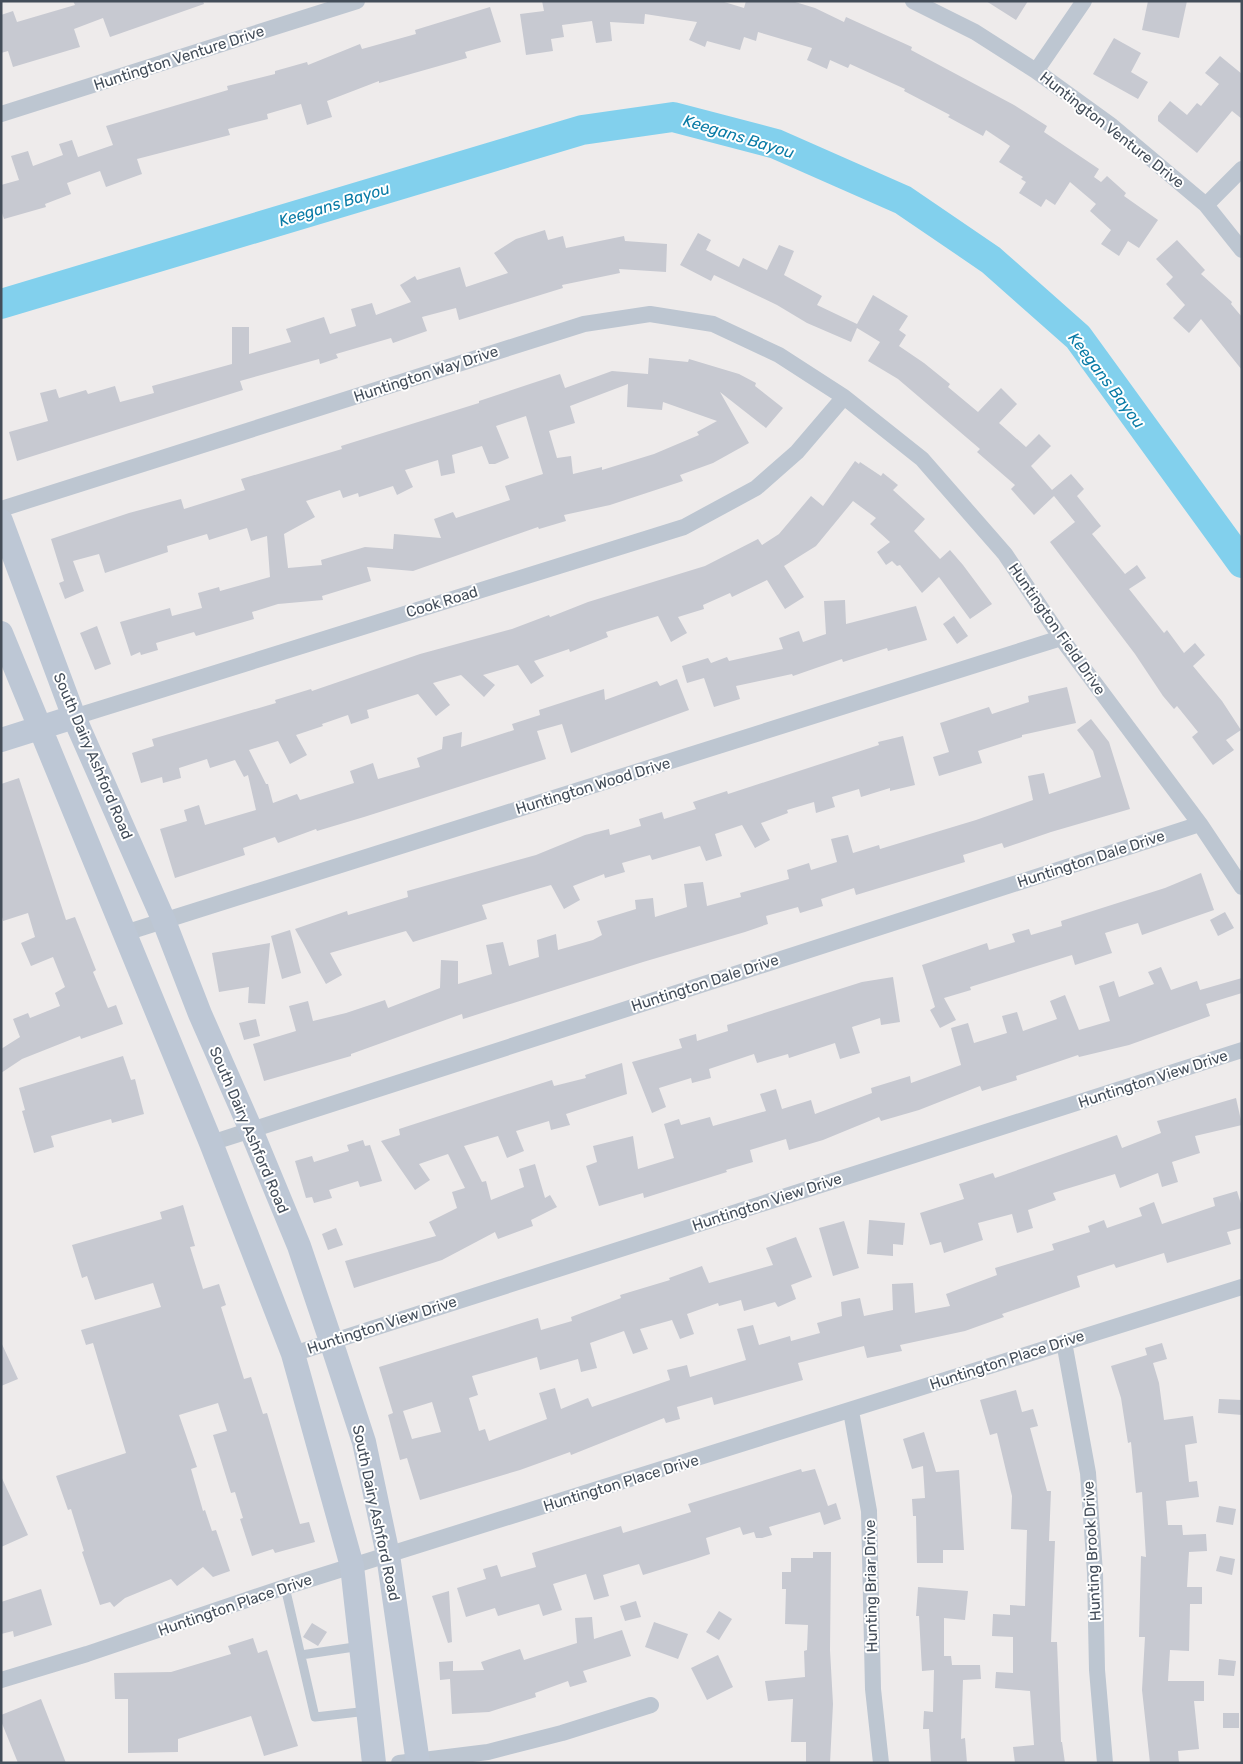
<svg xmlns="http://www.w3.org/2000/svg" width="1243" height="1764" viewBox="0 0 1243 1764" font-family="Rubik,sans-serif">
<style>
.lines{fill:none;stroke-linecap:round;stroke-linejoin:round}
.river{stroke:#82d0ed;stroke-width:30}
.building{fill:#c7c9d1;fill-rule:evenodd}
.lane{stroke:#bdc6d1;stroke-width:9}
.street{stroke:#bdc6d1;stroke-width:16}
.secondary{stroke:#bdc7d5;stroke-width:24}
.labels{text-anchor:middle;stroke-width:4;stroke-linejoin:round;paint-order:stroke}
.street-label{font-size:15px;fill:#434d59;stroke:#fff}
.water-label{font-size:16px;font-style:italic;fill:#097ba6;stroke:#fff}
</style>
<rect width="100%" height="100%" fill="#eeebeb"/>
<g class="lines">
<path class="river" d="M1,304L582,130L673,117L776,144L903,200L991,260L1078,337L1242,563"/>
</g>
<path class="building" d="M73,1H203L204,4L110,37L103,18L74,29L80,47L13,67L8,51L1,53V15L13,11L17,22L75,5Z
M542,1H721L744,8L746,1H792L815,8L844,22L846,17L912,47L911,50L1014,105L1047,126L1044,132L1099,169L1094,177L1101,182L1107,176L1126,193L1124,196L1158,220L1139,248L1128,241L1119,256L1101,244L1111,230L1090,211L1096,204L1070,182L1055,205L1046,199L1041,207L1019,193L1026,182L1021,179L1023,177L999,162L1010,146L986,130L983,136L948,117L950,115L904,91L905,89L850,64L848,68L830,60L827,69L807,60L812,48L758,32L756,41L744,37L740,50L707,41L705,47L689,40L697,22L645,14L644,24L610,22L612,41L596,43L592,21L562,25L564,37L551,39L553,51L526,55L520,14L544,11Z
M986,1H1028L1016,20Z
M1148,1H1187L1179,38L1142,30Z
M490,7L501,42L465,52L467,58L379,83V81L327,101L332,117L307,125L301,104L267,114L268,119L228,129L230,135L137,159L142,174L106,187L100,171L67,183L71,194L45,204L46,207L4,219L1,210V185L19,180L11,156L28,151L33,166L63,155L59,144L72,140L78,157L113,145L106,126L228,90L227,86L275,74V71L307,62L308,65L360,44L362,49L416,34L415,30Z
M1114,38L1141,53L1131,72L1148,82L1138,99L1093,74Z
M1220,56L1242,74V119L1232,111L1197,153L1158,121V116L1170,101L1187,115L1197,103L1201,106L1219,84L1205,73Z
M545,230L548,240L563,236L566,248L624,236L625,241L667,244L666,272L619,269L620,273L562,285L563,288L459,320L456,308L422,317L427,331L393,343L391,338L336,354L338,358L320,364L319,359L240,381L243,390L17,461L9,432L48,421L40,393L56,389L59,398L86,390L88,394L115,386L120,402L154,393L152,386L232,364V327H249V354L291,342L286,329L324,317L330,334L356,326L351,309L372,303L376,315L411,302L400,285L415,276L417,280L460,267L466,287L508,273L494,253L516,239Z
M698,233L711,240L706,250L739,267L743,258L767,270L779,245L794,251L784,275L822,296L817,305L857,324L873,295L908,316L899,330L906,335L899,346L924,363L950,384L948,387L978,412L1001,388L1017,404L999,423L1026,447L1039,434L1051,446L1031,466L1052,490L1071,474L1084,489L1077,496L1101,526L1092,534L1125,574L1137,565L1146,578L1129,589L1164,633L1167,630L1184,653L1195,643L1205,655L1193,666L1222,701L1241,730L1226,740L1234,750L1213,765L1192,737L1198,732L1177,706L1174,709L1163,696L1135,654L1050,542L1075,522L1054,496L1034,515L1011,489L1015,485L977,452L980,449L898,379L868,361L880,342L857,328L851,342L807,323L777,305L714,275L711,281L680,265Z
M1177,240L1205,270L1201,274L1232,302L1231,304L1242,317V370L1201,319L1189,333L1173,318L1185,305L1166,284L1173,277L1156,259Z
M649,358L688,362L689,359L739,374L756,383L755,386L783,408L766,428L720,392L749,443L713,463L680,475L683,481L610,505L564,515L566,521L539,529L538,527L413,571L367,567L371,581L322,596L323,600L278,604L252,612L254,619L196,636L194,632L156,643L158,650L141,655L140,652L131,656L120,622L170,608L172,616L202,608L198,593L219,587L220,591L270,577L267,536L251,541L247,528L209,540L207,534L167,546L168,552L105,573L99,554L73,561L84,591L65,599L59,583L64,581L51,539L129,513L181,499L184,509L245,490L241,479L342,449L341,446L479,403V401L560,374L565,388L612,371L648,374ZM628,384L627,407L662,410L663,402L717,421L697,432L699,435L654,454L602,470V467L573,474L571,456L557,458L549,431L575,423L570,406ZM526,416L543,474L505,486L510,500L456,518L453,512L434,519L441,538L394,534L393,549L365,547L321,560L322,565L288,568L284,534L315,517L306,501L340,490L343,498L358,493L359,497L393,486L397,495L413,487L405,470L438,460L441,476L455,473L452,455L482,446L489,464H495L509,458L496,426Z
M855,461L859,464L860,462L881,476L883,473L898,485L893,490L925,519L914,531L940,559L950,550L963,565L992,604L970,619L939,577L922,593L900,565L897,566L892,561L886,565L877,552L890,542L870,524L876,518L853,501L816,546L784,566L804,597L785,609L767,580L732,597L730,593L703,605L704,609L678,617L687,633L671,642L658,616L606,632L608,637L570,652L569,649L534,661L544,676L531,684L518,665L483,675L495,685L484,697L461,675L433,683L450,705L436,716L418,694L367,710L369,718L351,724L348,715L322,724L323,726L296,735L307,755L290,764L278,741L249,750L266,784H268L273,803L297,794L300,800L354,783L350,771L373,763L378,779L420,767L417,758L442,749L443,737L462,732L461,747L514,730L512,724L540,715L539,710L604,689L605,700L657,681L660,686L677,679L689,710L571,753L562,724L537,731L546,759L364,817L317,831L316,829L278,843L275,837L243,848L245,855L175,878L160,829L187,821L184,810L199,805L205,825L256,810L248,775L244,777L235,760L210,768L207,759L179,768L181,778L163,783L162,777L141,783L132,753L154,746L152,739L276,703L275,700L311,689L312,691L420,654L512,629L549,615L550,617L588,602L705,566L758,539L762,545L779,534L811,496L823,506Z
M845,600L846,624L916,606L927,640L888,651L887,648L843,662L842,659L793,676L792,674L736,686L740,699L714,707L704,678L687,683L682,666L708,658L711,663L727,657L729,661L783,649L779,638L799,631L803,642L826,634L824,601Z
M954,616L968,636L957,644L943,624Z
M97,626L111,664L95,670L80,633Z
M1067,687L1076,723L1022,735V737L978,751L982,763L939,776L933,757L949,752L940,723L989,707L992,714L1029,702L1028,696Z
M1091,719L1109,742L1130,809L1051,832L1004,848L1002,843L963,855L965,862L856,895L854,888L821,899L823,906L800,913L798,907L766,916L768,924L745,932L643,962L463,1019L462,1014L351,1054V1056L264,1081L253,1044L296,1031L289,1006L308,1001L313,1021L346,1013L385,1000L388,1008L440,988L441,960L458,961V984L492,974L486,945L503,942L509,966L539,957L537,940L556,934L558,950L593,940L602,935L597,921L636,909L635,900L653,898L655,917L687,907L684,884L703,882L707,906L741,897L740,893L789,879L787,870L809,863L811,870L837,862L831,839L848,835L853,853L879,845L880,849L976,820L1033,800L1028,776L1044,773L1049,794L1101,777L1093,751L1077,730Z
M903,736L915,785L890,791V788L861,797L859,789L832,797L835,807L816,813L814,802L787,810L788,813L761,823L770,840L755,848L742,825L715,834L722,856L706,861L700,846L652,860L650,855L622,863L625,872L605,878L604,874L573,886L580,900L564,909L551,885L482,905L487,919L413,942L406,931L330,953L342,975L326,984L295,929L347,911L348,915L408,897L407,891L536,855L585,835L609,829L610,835L641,826L639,819L662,812L664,819L696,809L693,802L727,791L728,794L879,745L878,742Z
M19,778L66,920L75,917L96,970L93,972L108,1008L116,1005L123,1024L81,1039L80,1036L22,1059L1,1073V1049L20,1037L13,1019L28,1013L30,1018L60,1006L55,993L65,987L53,957L31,966L21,943L35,937L28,913L3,921L1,913V784Z
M1201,873L1214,910L1142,935L1138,923L1105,933L1112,953L1075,965L1072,955L970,987L971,990L944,998L956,1020L940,1028L930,1010L935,1007L922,965L987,943L989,950L1015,942L1012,934L1029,929L1031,935L1062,926L1061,921L1165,888Z
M1225,912L1234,928L1218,936L1210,920Z
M290,930L301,973L282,979L271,936Z
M270,943L265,1004L248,1003L249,987L219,992L212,953Z
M1161,967L1171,990L1197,981L1200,990L1242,978V993L1206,1004L1210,1016L1129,1045L1079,1057L1078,1055L1016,1076L1017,1080L982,1091L980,1086L919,1110L881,1121L879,1117L823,1140L789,1150L786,1139L750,1150L753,1162L726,1170L727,1172L644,1198L643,1193L599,1206L586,1166L597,1162L593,1146L633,1136L638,1169L674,1158L664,1124L679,1119L681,1125L710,1117L713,1126L766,1111L760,1094L776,1089L782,1109L811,1100L815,1114L872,1093L871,1088L910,1076L911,1083L961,1065L951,1028L968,1023L974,1043L1007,1033L1002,1016L1017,1012L1023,1031L1057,1019L1050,1001L1065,995L1079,1030L1110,1021L1099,986L1114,981L1119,997L1154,984L1148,972Z
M893,977L900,1022L881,1025L880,1018L852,1027L860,1053L840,1059L835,1043L789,1058L788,1054L757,1063L754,1054L709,1069L711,1078L692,1083L691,1078L659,1088L666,1107L652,1113L632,1062L682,1048L679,1039L696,1034L697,1041L728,1031L727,1025L862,982Z
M256,1019L260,1036L244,1040L239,1023Z
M123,1056L131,1080L135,1079L144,1114L112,1123L111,1119L51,1136L54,1147L34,1153L22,1111L25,1110L19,1088Z
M622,1063L627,1094L566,1114L570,1125L551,1130L549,1121L516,1131L524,1151L507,1158L498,1136L464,1146L482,1182L486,1181L491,1200L524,1187L519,1169L535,1164L545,1198L550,1195L557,1207L531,1220L533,1226L498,1239L495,1232L442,1260L354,1288L345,1261L436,1236L429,1222L457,1208L452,1192L465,1188L448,1154L419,1164L430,1180L415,1190L381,1141L400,1135L399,1129L492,1099L552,1080L554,1086L586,1078L585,1075Z
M1236,1098L1242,1125L1195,1136L1200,1153L1172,1162L1178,1182L1162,1187L1158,1173L1120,1188L1115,1174L1053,1193L1056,1200L1028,1210L1033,1228L1017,1233L1012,1214L978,1223L983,1240L944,1253L941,1242L930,1245L920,1213L964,1199L959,1184L993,1173L995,1178L1117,1135L1122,1148L1161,1133L1157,1121Z
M363,1140L365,1146L370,1145L382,1181L360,1187L358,1181L329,1190L332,1198L314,1203L312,1197L306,1198L295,1161L312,1156L314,1162L349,1151L347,1145Z
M1237,1191L1242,1207V1228L1227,1232L1231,1244L1167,1263L1164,1253L1116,1268L1114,1264L1077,1276L1080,1287L1002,1314L1004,1317L965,1331L900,1345L902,1351L867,1358L864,1346L798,1363L803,1380L714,1405L712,1397L677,1407L680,1419L666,1423L664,1418L571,1455L570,1452L520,1470L420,1500L407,1458L400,1460L388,1415L393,1413L379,1367L538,1318L541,1330L572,1321L571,1317L621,1298L620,1295L670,1280L669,1278L702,1266L709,1283L773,1265L766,1248L796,1237L812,1277L791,1285L796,1299L778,1307L775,1302L744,1311L741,1300L719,1306L718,1303L687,1314L694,1334L680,1339L672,1320L640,1329L648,1349L633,1354L624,1331L590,1343L597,1368L581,1372L578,1359L540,1370L537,1357L472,1376L478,1395L469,1398L479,1431L485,1429L489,1441L547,1419L539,1393L555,1388L561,1409L588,1398L592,1407L670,1380L667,1370L687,1365L690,1377L746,1360L737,1329L753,1325L759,1345L790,1336L791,1341L820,1333L817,1323L842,1316L841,1302L860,1298L864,1316L893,1310L892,1284L913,1283L915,1313L950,1306L946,1294L997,1275L995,1268L1054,1250L1052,1244L1090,1232L1088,1226L1104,1220L1107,1228L1142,1216L1139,1208L1154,1202L1162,1224L1215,1206L1213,1198ZM432,1402L441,1432L412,1439L403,1411Z
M183,1205L195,1246L190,1247L203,1289L219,1284L226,1305L221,1307L244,1379L251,1377L263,1414L267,1413L300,1524L309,1522L315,1542L275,1553L273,1549L252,1556L240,1519L243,1518L235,1492L231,1493L213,1435L227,1431L218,1403L179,1415L197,1467L191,1469L203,1511L205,1510L212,1531L216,1530L230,1571L213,1577L203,1567L177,1586L171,1579L125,1598L114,1607L110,1602L100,1605L82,1552L84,1551L71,1509L68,1510L56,1476L126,1453L93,1343L86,1345L81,1330L161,1307L153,1283L95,1300L87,1276L82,1278L72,1245L162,1219L160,1212Z
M869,1220L905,1223L903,1245L893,1244V1256L867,1254Z
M844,1221L859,1268L833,1276L819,1228Z
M336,1228L343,1245L328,1250L322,1234Z
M1,1342L18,1379L1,1386Z
M1162,1343L1167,1359L1153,1363L1159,1383L1164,1420L1193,1416L1197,1443L1185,1445L1189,1482L1197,1481L1199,1497L1166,1501L1168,1525H1182L1183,1535L1206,1534L1207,1551L1189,1552L1187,1587H1202V1604H1190L1189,1651L1170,1650L1168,1681H1204V1701H1194L1199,1749L1178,1751L1179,1763H1150L1142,1690L1145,1637H1139L1141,1556L1146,1557L1142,1492L1136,1493L1131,1442L1128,1443L1121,1398L1111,1366L1147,1355L1145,1348Z
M1016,1390L1022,1412L1033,1409L1038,1426L1030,1428L1047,1491H1051L1049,1541H1055L1051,1642H1057L1061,1742H1062L1065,1763H1015L1013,1747L1034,1745L1030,1691L995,1688L996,1672L1013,1673V1637L992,1636L993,1614L1010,1615V1605L1025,1606L1027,1530L1011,1529L1012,1496L997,1433L990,1435L980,1400Z
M1219,1399L1242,1400V1415L1218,1413Z
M924,1432L936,1472L959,1470L964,1550H943V1563H917L916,1516H913L912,1499L925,1498L923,1466L912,1469L903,1439Z
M801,1469L802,1472L815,1469L828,1506L836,1503L841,1519L824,1525L820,1512L769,1527L772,1535L762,1538H756L754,1532L743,1535L740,1527L706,1538L710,1554L695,1559L643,1575L639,1564L603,1575L609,1596L594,1600L586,1574L553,1584L562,1610L543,1616L539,1604L498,1616L495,1608L466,1617L457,1588L486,1579L483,1569L497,1565L501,1577L536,1567L532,1553L621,1526L623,1533L691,1512L688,1504Z
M1,1476L28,1535L1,1547Z
M1219,1506L1236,1509L1233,1525L1216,1522Z
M813,1552H831L830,1650L833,1704L830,1763H806V1742H791L793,1699L768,1701L765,1681L805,1677L804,1651L807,1650L808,1625L785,1624L786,1589H782V1572H791V1558H813Z
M1220,1556L1235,1559L1232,1575L1216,1571Z
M918,1587L968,1591L965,1620L944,1618V1656H951L952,1665H980L981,1679L963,1680L961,1739L965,1738L967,1763H931L929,1729H923L924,1711L933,1712L934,1670L922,1671L919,1616H916Z
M41,1589L52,1625L14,1637L13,1631L1,1634V1602Z
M449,1591L452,1642L448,1643L432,1596Z
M636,1601L641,1617L625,1621L620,1606Z
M719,1611L732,1619L719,1640L706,1632Z
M592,1617L594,1639L622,1630L631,1656L583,1671L587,1682L570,1687L568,1681L535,1693L536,1697L489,1712L452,1714L450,1679L440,1680L439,1662L453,1661V1671L484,1670L481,1662L520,1649L524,1660L577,1643L575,1618Z
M654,1622L688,1634L678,1659L645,1647Z
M312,1623L327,1632L318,1646L303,1637Z
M253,1638L258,1653L267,1650L298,1746L264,1756L251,1716L178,1739V1752L128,1753V1699H115L114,1673L171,1672L231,1654L228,1646Z
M718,1655L733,1687L707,1700L691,1668Z
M1219,1659L1236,1661L1234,1676L1218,1675Z
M41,1699L66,1763H18L1,1721V1715Z
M1223,1713H1239V1728H1223Z"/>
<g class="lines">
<path class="lane" d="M285,1587L315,1717L368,1711
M301,1655L361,1646"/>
<path class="street" d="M913,1L975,32L1036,71L1112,126L1206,205L1242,250
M1036,71L1084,1
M1,114L357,1
M1206,205L1242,169
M1,509L584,324L650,314L713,324L779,355L844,397L922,459L1005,554L1061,638L1200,824L1242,887
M74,717L684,527L756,488L797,452L844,397
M125,933L1061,638
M211,1143L1200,824
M1064,1342L1088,1473L1095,1573L1097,1670L1105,1763
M293,1354L1242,1050
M851,1411L869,1511L873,1689L881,1763
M1,1680L87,1654L285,1587L1242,1287
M399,1763L488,1752L562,1733L651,1705"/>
<path class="secondary" d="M1,521L74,717L164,921L200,1014L251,1130L299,1246L331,1341L364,1442L388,1555L418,1763
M1,633L211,1143L293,1354L352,1566L374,1763
M1,740L74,717"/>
</g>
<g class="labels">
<g class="street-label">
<text transform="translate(179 58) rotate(-18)" y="5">Huntington Venture Drive</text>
<text transform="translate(1112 130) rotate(38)" y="5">Huntington Venture Drive</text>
<text transform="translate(426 374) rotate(-18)" y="5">Huntington Way Drive</text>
<text transform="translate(442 602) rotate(-17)" y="5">Cook Road</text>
<text transform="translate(1057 629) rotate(55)" y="5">Huntington Field Drive</text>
<text transform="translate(93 756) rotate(67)" y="5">South Dairy Ashford Road</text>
<text transform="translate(593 786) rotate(-17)" y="5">Huntington Wood Drive</text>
<text transform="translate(1091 859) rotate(-18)" y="5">Huntington Dale Drive</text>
<text transform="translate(705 983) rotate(-18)" y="5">Huntington Dale Drive</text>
<text transform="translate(1153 1079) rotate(-18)" y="5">Huntington View Drive</text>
<text transform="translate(249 1130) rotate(67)" y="5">South Dairy Ashford Road</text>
<text transform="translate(767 1202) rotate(-18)" y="5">Huntington View Drive</text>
<text transform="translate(382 1325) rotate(-18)" y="5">Huntington View Drive</text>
<text transform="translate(1007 1360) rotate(-18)" y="5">Huntington Place Drive</text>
<text transform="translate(621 1483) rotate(-17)" y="5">Huntington Place Drive</text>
<text transform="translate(376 1513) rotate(78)" y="5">South Dairy Ashford Road</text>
<text transform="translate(1092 1551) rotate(-93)" y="5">Hunting Brook Drive</text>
<text transform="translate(871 1586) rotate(-91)" y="5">Hunting Briar Drive</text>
<text transform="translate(235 1605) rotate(-19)" y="5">Huntington Place Drive</text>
</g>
<g class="water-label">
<text transform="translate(739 136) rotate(17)" y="6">Keegans Bayou</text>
<text transform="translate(334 204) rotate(-17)" y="6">Keegans Bayou</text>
<text transform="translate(1107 380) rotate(53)" y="6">Keegans Bayou</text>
</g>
</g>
<rect width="1243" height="1764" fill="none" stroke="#434d59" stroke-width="5"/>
</svg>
